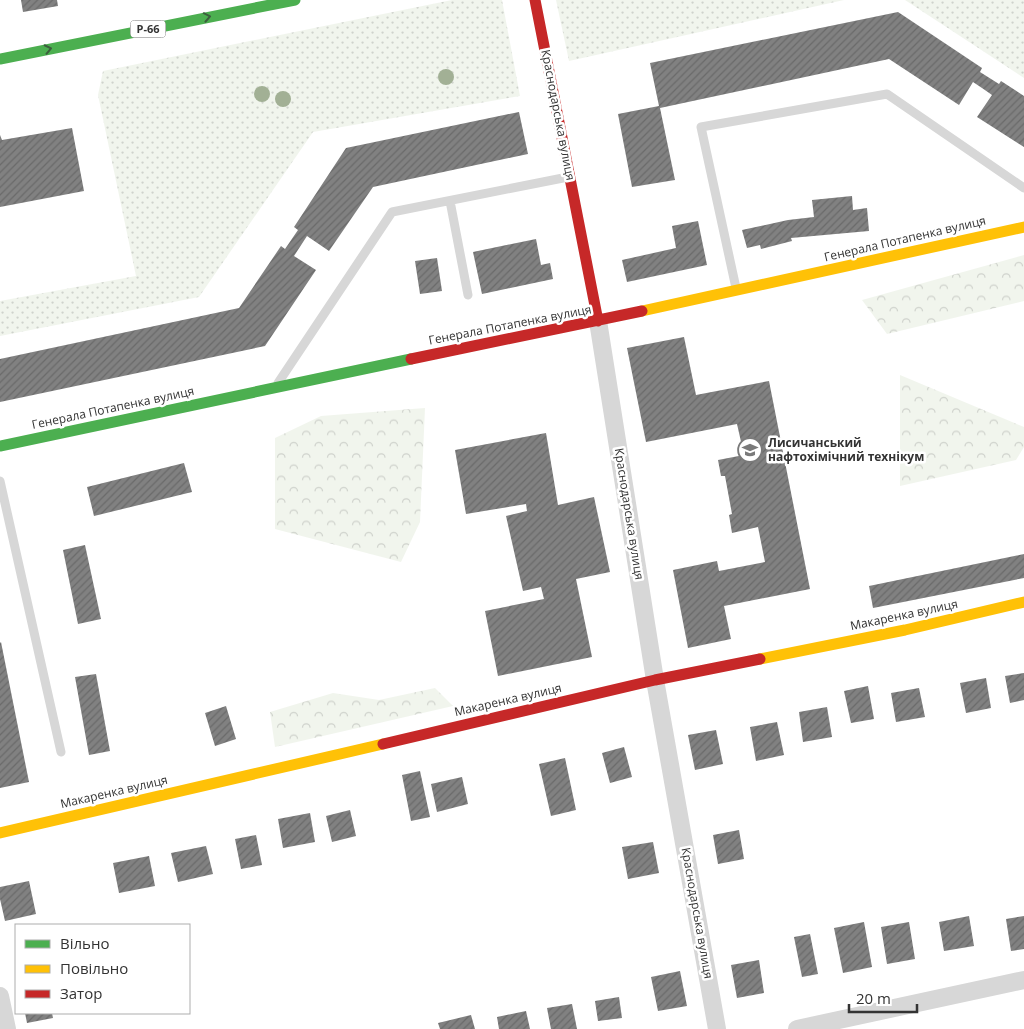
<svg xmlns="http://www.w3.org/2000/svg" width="1024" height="1029" viewBox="0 0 1024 1029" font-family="'Open Sans',sans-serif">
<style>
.grass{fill:url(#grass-dots)}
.forest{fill:url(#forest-crowns)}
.building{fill:url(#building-hatch)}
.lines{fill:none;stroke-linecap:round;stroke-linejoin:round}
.lane{stroke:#d7d7d7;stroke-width:9}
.street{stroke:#d7d7d7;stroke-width:18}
.fast{stroke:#4caf50;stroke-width:11}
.slow{stroke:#ffc107;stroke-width:11}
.jam{stroke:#c62828;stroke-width:11}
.tree{fill:#a2b095}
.oneway{stroke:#3c5e3d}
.labels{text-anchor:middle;stroke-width:5;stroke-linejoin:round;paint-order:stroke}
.shield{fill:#fff;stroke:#707070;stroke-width:1}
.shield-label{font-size:11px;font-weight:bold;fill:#333}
.street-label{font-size:12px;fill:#333;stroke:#fff}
.poi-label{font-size:12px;font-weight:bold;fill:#333;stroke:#fff;text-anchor:start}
</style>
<defs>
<pattern id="grass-dots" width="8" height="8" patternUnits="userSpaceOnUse" patternTransform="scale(1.25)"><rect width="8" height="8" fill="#f1f5ed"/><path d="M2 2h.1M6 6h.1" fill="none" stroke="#cfd2cc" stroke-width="1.8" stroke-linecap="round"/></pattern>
<pattern id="forest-crowns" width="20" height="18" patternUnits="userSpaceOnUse" patternTransform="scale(1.25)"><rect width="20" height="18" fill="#f1f5ed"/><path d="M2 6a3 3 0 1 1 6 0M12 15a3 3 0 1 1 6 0" fill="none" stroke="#cfd2cc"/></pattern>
<pattern id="building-hatch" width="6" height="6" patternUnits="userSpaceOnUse" patternTransform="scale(1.25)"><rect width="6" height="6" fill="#818181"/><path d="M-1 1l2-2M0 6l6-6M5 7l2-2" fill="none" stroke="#6a6a6a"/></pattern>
</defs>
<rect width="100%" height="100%" fill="#fff"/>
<path class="grass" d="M452,0H502L520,96L313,132L199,297L0,336V301L136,276L98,95L103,71Z
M556,0H844L569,61Z
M905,0H1024V78Z"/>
<path class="forest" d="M1024,255V301L887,334L862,300Z
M900,375L1024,427V447L1016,460L900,486Z
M425,408L420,522L401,562L275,529V438L321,416Z
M435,688L453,706L275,747L270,712L333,693L379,700Z"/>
<path class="building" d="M21,0H57L58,6L23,12Z
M898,12L982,68L980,72L999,84L1001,81L1024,96V147L977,117L992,95L982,88L973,82L959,105L889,59L660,108L675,180L632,187L618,114L659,106L650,63Z
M519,112L528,154L373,187L329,251L307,236L294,256L316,270L265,346L0,402V359L239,308L281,246L285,249L298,230L294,227L346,148Z
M72,128L84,191L0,207V135L2,140Z
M852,196L853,210L867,208L869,231L791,238L792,241L761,249L760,245L747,248L742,230L788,220L814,217L812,200Z
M698,221L707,265L627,282L622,260L676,248L672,226Z
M536,239L541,265L550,263L553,279L482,294L473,252Z
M437,258L442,291L420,294L415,261Z
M684,337L696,395L769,381L810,589L724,606L731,639L688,648L673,570L717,561L719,571L765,562L758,527L732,533L729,515L732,514L725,476H721L718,460L744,455L737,424L646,442L627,348Z
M546,433L558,505L594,497L610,572L576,579L592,657L498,676L485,611L544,599L541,587L523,591L506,516L527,511L526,504L466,514L455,450Z
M184,463L192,492L94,516L87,487Z
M85,545L101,619L78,624L63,550Z
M1024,554V578L873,608L869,586Z
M1,642L29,782L0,788V643Z
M1024,673V700L1010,703L1005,676Z
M96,674L110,751L89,755L75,677Z
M986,678L991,708L966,713L960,683Z
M868,686L874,719L851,723L844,691Z
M919,688L925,717L896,722L891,693Z
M226,706L236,739L215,746L205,713Z
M827,707L832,737L803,742L799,712Z
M777,722L784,755L756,761L750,727Z
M716,730L723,764L695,770L688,735Z
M624,747L632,777L610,783L602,753Z
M565,758L576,810L551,816L539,764Z
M420,771L430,817L411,821L402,775Z
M462,777L468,804L437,812L431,784Z
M350,810L356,836L332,842L326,816Z
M310,813L315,842L283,848L278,819Z
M739,830L744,859L718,864L713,835Z
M256,835L262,865L241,869L235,839Z
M653,842L659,873L628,879L622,847Z
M206,846L213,874L178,882L171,853Z
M149,856L155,886L119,893L113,863Z
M29,881L36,914L5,921L0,899V887Z
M969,916L974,946L944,951L939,922Z
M1024,916V949L1011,951L1006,919Z
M864,922L872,967L843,973L834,928Z
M909,922L915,959L887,964L881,927Z
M810,934L818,974L802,977L794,937Z
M759,960L764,993L737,998L731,965Z
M680,971L687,1006L658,1011L651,977Z
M619,997L622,1018L598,1021L595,1001Z
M572,1004L577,1029H551L547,1008Z
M526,1011L530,1029H499L497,1017Z
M25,1013H52L53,1018L27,1023Z
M471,1015L475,1029H440L438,1023Z"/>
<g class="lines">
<path class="lane" d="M450,201L468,295
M736,288L701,127L887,94L1024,188
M278,383L392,212L568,177
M0,481L61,752"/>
<path class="street" d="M598,321L655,680L717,1029
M0,996L7,1029
M797,1029L1024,980"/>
<path class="fast" d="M0,59L295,0
M0,446L411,359"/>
<path class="slow" d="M642,311L1024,227
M760,659L905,630L1024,602
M0,833L383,744"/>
<path class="jam" d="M535,0L598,321
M411,359L642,311
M383,744L655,680L760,659"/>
</g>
<g class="tree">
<circle cx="446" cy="77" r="8"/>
<circle cx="262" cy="94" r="8"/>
<circle cx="283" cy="99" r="8"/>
</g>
<defs><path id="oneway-chevron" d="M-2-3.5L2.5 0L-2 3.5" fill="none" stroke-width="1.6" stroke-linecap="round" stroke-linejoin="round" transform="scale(1.25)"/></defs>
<g class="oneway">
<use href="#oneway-chevron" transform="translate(207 17) rotate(-11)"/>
<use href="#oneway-chevron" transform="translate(48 49) rotate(-12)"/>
</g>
<defs>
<g id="university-ring" transform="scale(1.25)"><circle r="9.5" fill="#fff" stroke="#7a7a7a" stroke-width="1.5"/><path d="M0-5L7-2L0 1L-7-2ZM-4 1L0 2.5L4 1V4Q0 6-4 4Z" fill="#7a7a7a"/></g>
</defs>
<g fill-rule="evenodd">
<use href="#university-ring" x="750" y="450"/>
</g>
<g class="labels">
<rect class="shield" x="130.5" y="20.5" width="35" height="17" rx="4"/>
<g class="shield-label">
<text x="148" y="33">Р-66</text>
</g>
<g class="street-label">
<text transform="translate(558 115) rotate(79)" y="4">Краснодарська вулиця</text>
<text transform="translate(905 239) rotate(-13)" y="4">Генерала Потапенка вулиця</text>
<text transform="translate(510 325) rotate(-11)" y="4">Генерала Потапенка вулиця</text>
<text transform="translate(113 408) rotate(-12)" y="4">Генерала Потапенка вулиця</text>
<text transform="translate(629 514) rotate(81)" y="4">Краснодарська вулиця</text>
<text transform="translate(904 615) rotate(-12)" y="4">Макаренка вулиця</text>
<text transform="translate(508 700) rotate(-13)" y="4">Макаренка вулиця</text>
<text transform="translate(114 792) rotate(-13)" y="4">Макаренка вулиця</text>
<text transform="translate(697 913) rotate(80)" y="4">Краснодарська вулиця</text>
</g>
<g class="poi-label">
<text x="768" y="447">Лисичанський<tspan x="768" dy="14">нафтохімічний технікум</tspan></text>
</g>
</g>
<rect x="15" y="924" width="175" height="90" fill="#ffffff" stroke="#adadad"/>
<rect x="25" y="940" width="25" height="8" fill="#4caf50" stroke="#adadad"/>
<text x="60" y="949" font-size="15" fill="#333333">Вільно</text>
<rect x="25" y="965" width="25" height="8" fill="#ffc107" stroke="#adadad"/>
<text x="60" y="974" font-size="15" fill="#333333">Повільно</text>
<rect x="25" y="990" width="25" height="8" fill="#c62828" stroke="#adadad"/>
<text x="60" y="999" font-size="15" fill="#333333">Затор</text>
<path d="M849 1004v8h68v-8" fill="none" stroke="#333333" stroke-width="2.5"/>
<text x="856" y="1004" font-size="15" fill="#333333" stroke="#ffffff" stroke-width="4" paint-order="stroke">20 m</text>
</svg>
